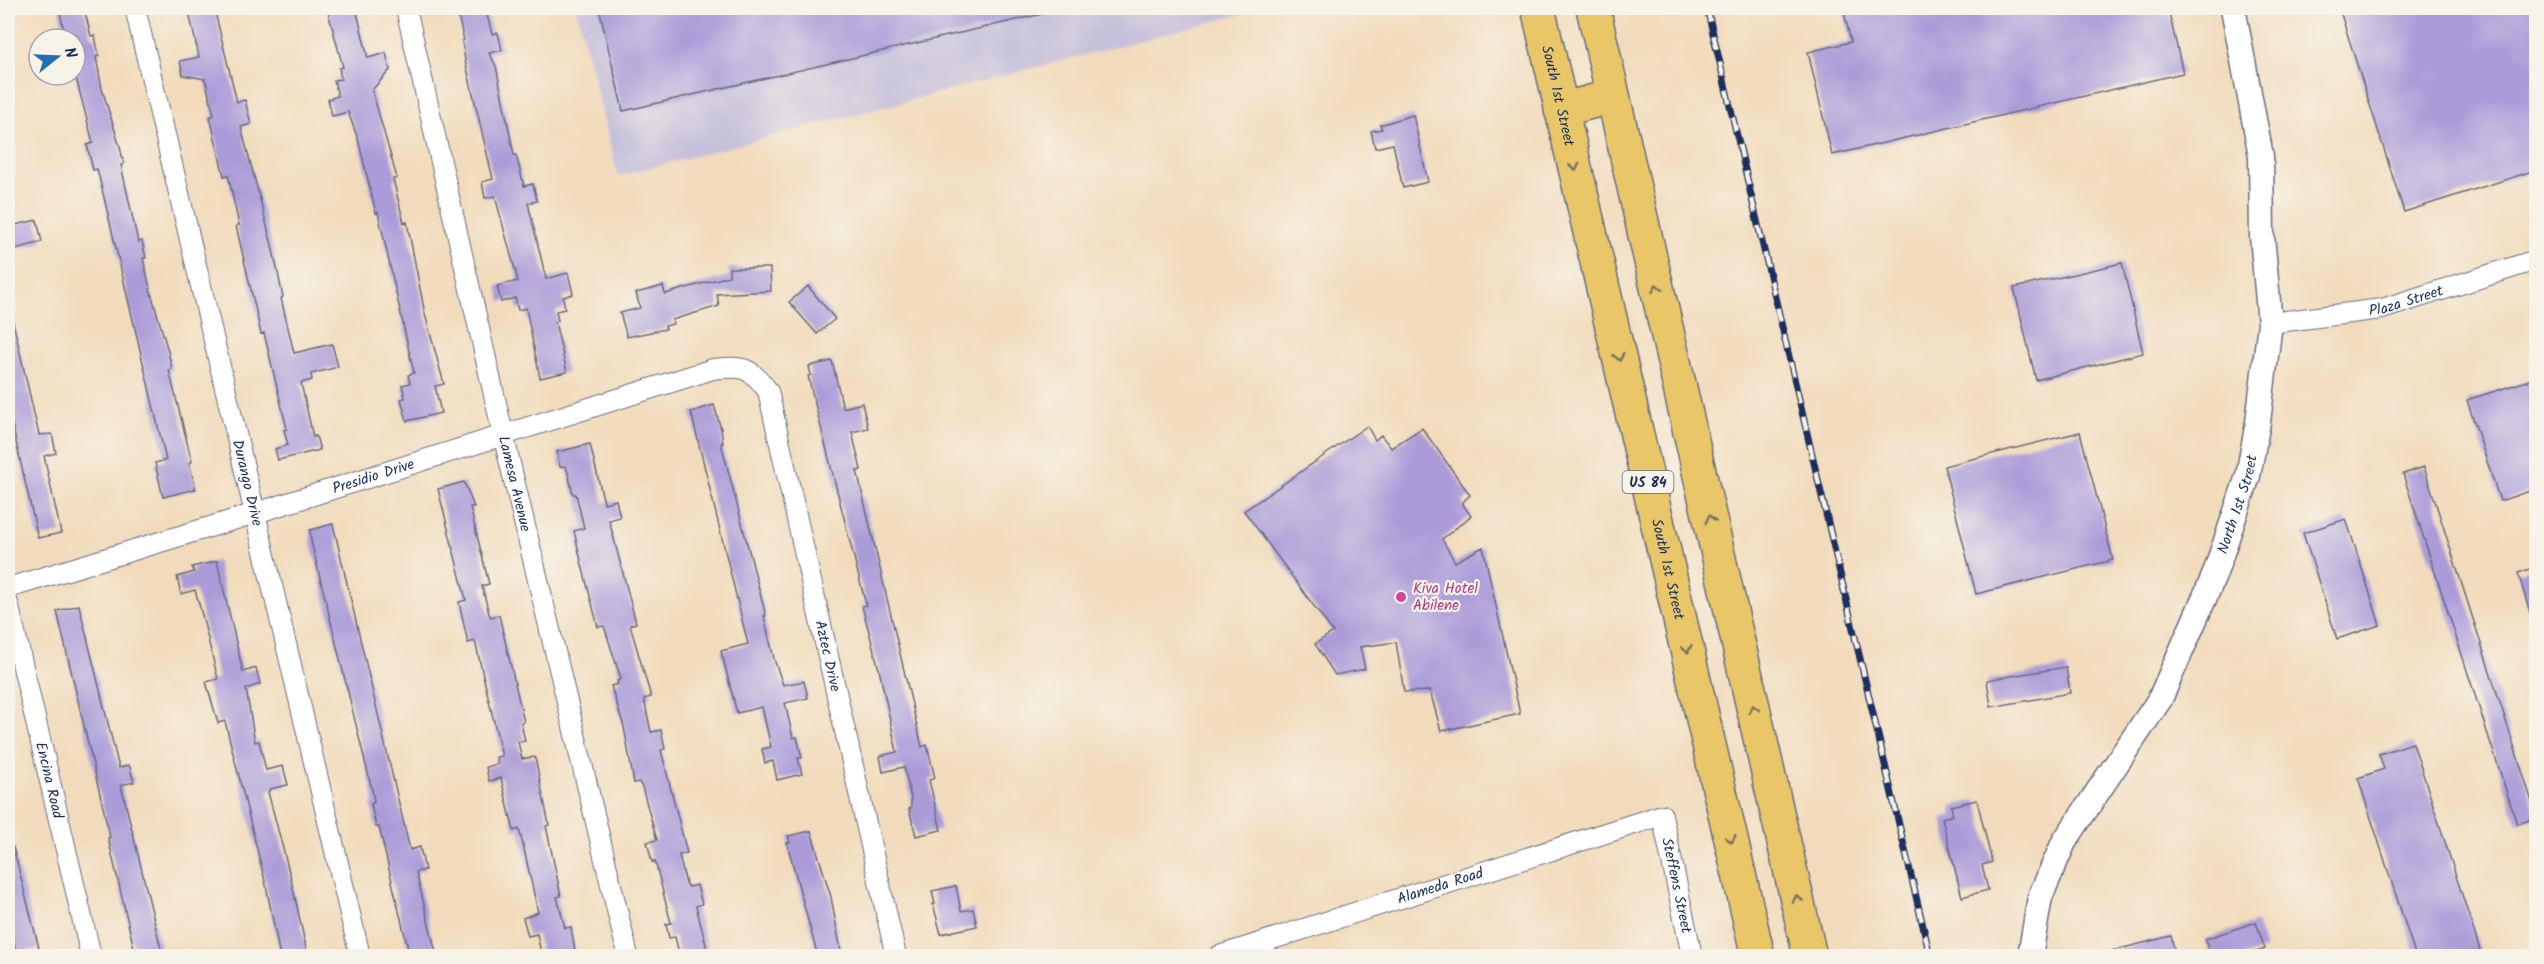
<svg xmlns="http://www.w3.org/2000/svg" width="2544" height="964" viewBox="0 0 2544 964" font-family="Kalam,sans-serif">
<style>
.industrial{fill:#c6c0da}
.building{fill:#ab9cd9}
.lines{fill:none;stroke-linecap:round;stroke-linejoin:round}
.minor-casing{stroke:#666b7f;stroke-width:22}
.tertiary-casing{stroke:#666b7f;stroke-width:27}
.trunk-casing{stroke:#666b7f;stroke-width:36}
.minor{stroke:#fff;stroke-width:20}
.tertiary{stroke:#fff;stroke-width:24}
.trunk{stroke:#e9c769;stroke-width:33}
.rail-casing{stroke:#1b2f5e;stroke-width:7}
.rail{stroke:#f7f3e8;stroke-width:4.5;stroke-dasharray:14;stroke-linecap:butt}
.oneway{stroke:#787363}
.hotel-dot{fill:#d1479c;stroke:#f7f3e8;stroke-width:2}
.labels{text-anchor:middle;stroke-width:4.5;stroke-linejoin:round;paint-order:stroke}
.shield{fill:#f7f3e8;stroke:#5d6a87;stroke-width:1.5}
.shield-label{font-size:14px;font-weight:bold;fill:#1b2f5e}
.street-label{font-size:15px;fill:#1b2f5e;stroke:#f7f3e8}
.hotel-label{font-size:15px;fill:#b23c85;stroke:#f7f3e8;text-anchor:start}
</style>
<rect width="100%" height="100%" fill="#f7f3e8"/>
<filter id="ink" filterUnits="userSpaceOnUse"><feTurbulence type="fractalNoise" baseFrequency=".0167" numOctaves="2"/><feDisplacementMap in="SourceGraphic" scale="12" xChannelSelector="R" yChannelSelector="G"/><feConvolveMatrix kernelMatrix="1 2 1 2 8 2 1 2 1" color-interpolation-filters="sRGB"/></filter>
<filter id="wash" filterUnits="userSpaceOnUse"><feTurbulence type="fractalNoise" baseFrequency=".008" numOctaves="4" result="noise"/><feDisplacementMap in="SourceGraphic" scale="24" xChannelSelector="R" yChannelSelector="G"/><feGaussianBlur stdDeviation="1.35" result="paint"/><feColorMatrix in="noise" values="0 0 0 0 0 0 0 0 0 0 0 0 0 0 0 0 0 1.4 0 .05"/><feComposite in="paint" operator="in"/></filter>
<g filter="url(#wash)">
<rect width="100%" height="100%" fill="#f2dbbc"/>
<path class="industrial" d="M576,8H1265L618,176Z"/>
<g id="blocks">
<path class="building" d="M59,8H84L91,36H95L99,56L96,57L102,89L120,147L124,164L121,165L138,242L142,241L146,258H143L151,293L168,351L172,369L169,370L192,462L189,463L196,489L163,497L155,463L166,460L102,189L97,169L93,170L87,145L93,143L75,74V34L65,36Z
M188,8H214L237,102L245,100L251,124L241,127L272,245L283,297L281,298L294,353L332,344L338,367L311,374L312,380L301,383L313,437L316,436L320,450L278,460L275,449L288,445L284,430L287,429L264,333L261,334L256,311L236,226L239,225L228,175L224,176L210,117L214,115L205,79L183,75L180,61L199,57Z
M327,8H356L368,58L386,53L390,70L372,90L397,178L393,179L404,223L407,222L425,314L444,384L435,386L441,413L407,421L401,399L405,398L402,385L410,383L408,375L414,373L378,212L376,213L358,139L348,112L332,116L328,99L338,96L334,80L341,79L339,68L343,67Z
M456,8H485L492,34L498,33L502,50L489,53L496,66L514,155H516L524,186L533,184L537,201L528,203L546,279L568,273L573,294L563,297L565,309L556,311L558,321L555,322L567,372L540,378L526,308L518,310L515,298L501,302L497,286L518,281L495,196L485,198L482,182L493,179L465,60L462,41L464,40Z
M599,8H1041L1042,14L623,111Z
M1843,8H2168L2183,73L1832,155L1808,52L1851,42Z
M2350,8H2536V170L2404,212L2340,11Z
M1413,115L1428,182L1403,188L1393,144L1375,148L1371,131L1382,129L1380,125Z
M37,220L42,242L8,251V234L13,233L11,226Z
M2122,263L2143,353L2036,380L2014,288Z
M729,268H770L771,291L717,294L719,306L672,320L673,324L665,326L666,329L627,337L620,313L640,308L636,293L663,286L665,294L729,276Z
M808,286L835,319L817,334L789,302Z
M13,322L39,435L52,434L56,453L44,456L61,533L38,538L8,407V323Z
M832,361L843,408L862,403L868,428L852,432L861,470L857,471L922,747L927,745L935,778L929,780L941,830L916,836L909,809L911,808V798L904,767L883,772L880,756L897,752L879,669L862,606L866,605L808,376L811,375L809,366Z
M2536,378V489L2500,501L2467,400Z
M714,405L721,429L723,443H721L766,616H764L774,659L783,685L804,681L808,698L785,703L793,738L797,737L802,758H798L802,774L777,780L773,761L765,763L762,749L771,747L762,707L737,713L721,651L748,644L691,412Z
M1367,426L1375,440L1381,435L1391,448L1422,428L1470,495L1462,503L1471,516L1442,539L1455,562L1483,547L1520,714L1441,731L1430,691L1404,692L1396,642L1360,647L1365,669L1335,675L1315,644L1333,632L1244,511Z
M2080,432L2113,560L1976,594L1944,466Z
M590,444L604,503L616,500L620,517L609,520L636,623L630,625L651,697L644,699L651,732L661,730L665,749L661,750L687,853L679,855L686,884L689,887L697,885L702,904L696,906L709,957H680L675,937L669,938L666,924L671,923L655,861L652,862L647,842L657,840L642,787L639,782L634,783L624,727L611,686L618,684L617,681L621,679L604,626L598,627L581,561L574,531L584,528L576,494H573L567,469L565,466L560,467L557,452Z
M2424,467L2536,814V818L2517,824L2403,474Z
M464,482L474,507H470L489,584L482,586L489,614L491,617L499,615L524,722L521,723L525,741L518,742L522,759L535,757L549,825L546,826L561,896L557,897L565,928L571,927L576,957H542L537,934L528,936L523,918L538,912L524,849L519,829L514,831L501,778L489,781L486,767L498,764L496,757L502,756L475,641L468,643L459,602L466,600L438,489Z
M2346,519L2380,625L2337,639L2303,533Z
M333,524L410,850L420,847L425,870L416,872L437,957H410L379,827H376L371,804L374,803L373,794L311,541L310,530Z
M217,561L243,672L256,668L260,684L246,689L255,742L259,741L266,770L283,766L288,785L270,789L268,792L291,879L308,957H280L266,885L225,721L218,723L206,682L218,679L201,611L195,590L181,594L177,577L194,572L192,567Z
M2536,567V621L2533,622L2518,573Z
M79,605L119,768L129,765L134,782L121,785L163,957H136L108,838L110,837L57,611Z
M2066,667L2070,693L1991,707L1987,680Z
M2413,743L2480,950L2461,957H2416L2358,778L2384,769L2379,754Z
M1977,800L1992,862L1982,865L1988,890L1962,897L1942,818L1953,815L1951,806Z
M811,831L831,897L842,957H818L787,843L790,842L788,836Z
M8,847H13L39,948L17,954L8,919Z
M956,886L961,911L973,909L977,926L941,934L933,904H935L932,891Z
M2256,922L2265,949L2242,957H2211L2205,939Z
M2171,936L2176,957H2111V951Z"/>
</g>
</g>
<g filter="url(#ink)">
<use href="#blocks" fill-opacity="0" stroke="#666b7f" stroke-width="1.5"/>
<g class="lines">
<g class="minor-casing">
<g id="minor">
<path id="s1" d="M135,8L360,956"/>
<path id="s2" d="M406,8L503,434L628,956"/>
<path id="s3" d="M2270,323L2382,309L2536,260"/>
<path id="s4" d="M8,588L256,513L713,369C742,366 750,366 768,391L896,956"/>
<path id="s5" d="M8,603L91,956"/>
<path id="s6" d="M1219,956L1662,815L1692,956"/>
</g>
</g>
<g class="tertiary-casing">
<g id="tertiary">
<path id="s7" d="M2030,956L2040,897L2064,842L2160,699L2214,576L2248,476L2258,422L2270,323L2262,236L2261,156L2233,8"/>
</g>
</g>
<g class="trunk-casing">
<g id="trunk">
<path id="s8" d="M1538,8L1758,956"/>
<path d="M1593,8L1810,956"/>
<path d="M1561,110L1613,96"/>
</g>
</g>
<use href="#minor" class="minor"/>
<use href="#tertiary" class="tertiary"/>
<use href="#trunk" class="trunk"/>
<g class="rail-casing">
<path id="rail" d="M1707,8L1930,956"/>
</g>
<use href="#rail" class="rail"/>
</g>
<defs><path id="oneway-chevron" d="M-2-3.5L2.5 0L-2 3.5" fill="none" stroke-width="1.6" stroke-linecap="round" stroke-linejoin="round" transform="scale(1.5)"/></defs>
<g class="oneway">
<use href="#oneway-chevron" transform="translate(1575 167) rotate(77)"/>
<use href="#oneway-chevron" transform="translate(1657 288) rotate(-103)"/>
<use href="#oneway-chevron" transform="translate(1619 357) rotate(77)"/>
<use href="#oneway-chevron" transform="translate(1710 519) rotate(-103)"/>
<use href="#oneway-chevron" transform="translate(1687 649) rotate(77)"/>
<use href="#oneway-chevron" transform="translate(1754 709) rotate(-103)"/>
<use href="#oneway-chevron" transform="translate(1731 839) rotate(77)"/>
<use href="#oneway-chevron" transform="translate(1797 899) rotate(-103)"/>
</g>
</g>
<circle class="hotel-dot" cx="1401" cy="597" r="6"/>
<g class="labels">
<rect class="shield" x="1622.5" y="471" width="51" height="22" rx="4.5"/>
<g class="shield-label">
<text x="1648" y="487">US 84</text>
</g>
<g class="street-label">
<text dy="5" stroke="none"><textPath href="#s8" startOffset="90">South 1st Street</textPath></text>
<text dy="5" stroke="none"><textPath href="#s3" startOffset="138">Plaza Street</textPath></text>
<text dy="5" stroke="none"><textPath href="#s4" startOffset="382">Presidio Drive</textPath></text>
<text dy="5" stroke="none"><textPath href="#s1" startOffset="488">Durango Drive</textPath></text>
<text dy="5" stroke="none"><textPath href="#s2" startOffset="488">Lamesa Avenue</textPath></text>
<text dy="5" stroke="none"><textPath href="#s7" startOffset="502">North 1st Street</textPath></text>
<text dy="5" stroke="none"><textPath href="#s8" startOffset="576">South 1st Street</textPath></text>
<text dy="5" stroke="none"><textPath href="#s4" startOffset="1074">Aztec Drive</textPath></text>
<text dy="5" stroke="none"><textPath href="#s5" startOffset="182">Encina Road</textPath></text>
<text dy="5" stroke="none"><textPath href="#s6" startOffset="232">Alameda Road</textPath></text>
<text dy="5" stroke="none"><textPath href="#s6" startOffset="537">Steffens Street</textPath></text>
</g>
<g class="hotel-label">
<text x="1413" y="593">Kiva Hotel<tspan x="1413" dy="17">Abilene</tspan></text>
</g>
</g>
<rect width="2544" height="964" fill="none" stroke="#f7f3e8" stroke-width="30"/>
<g transform="translate(57 57) rotate(72)"><circle r="28" fill="#f7f3e8" stroke="#9fa5b1" stroke-width="1.5"/>
<path d="M0-4.5L10 22L0 15L-10 22Z" fill="#1f6fb2"/>
<text y="-9" font-size="16" font-weight="bold" text-anchor="middle" fill="#1b2f5e">N</text>
</g>
</svg>
